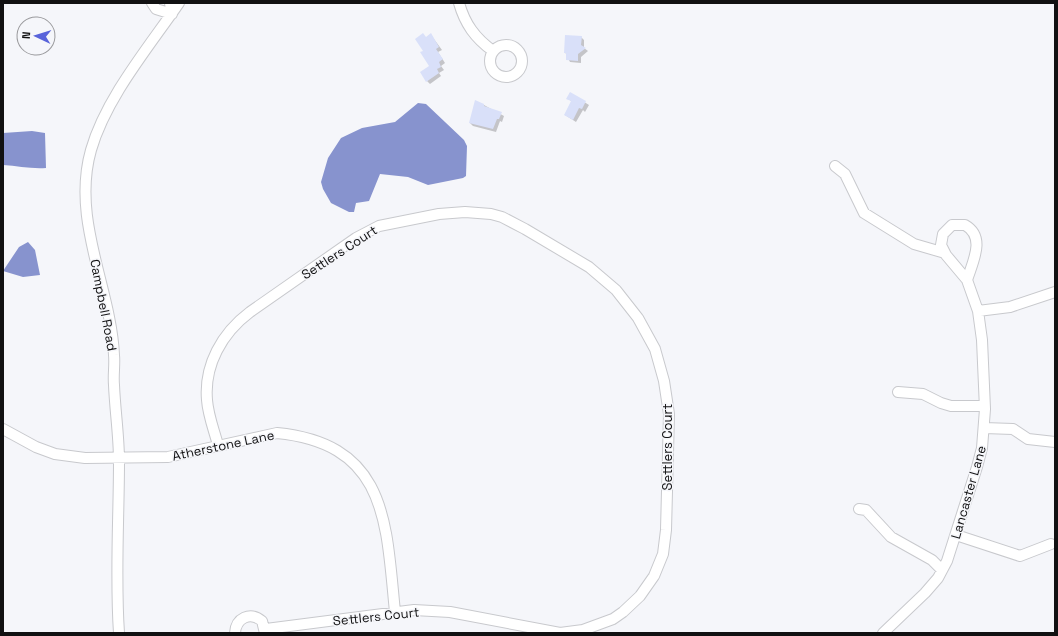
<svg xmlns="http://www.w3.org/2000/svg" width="1058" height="636" viewBox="0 0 1058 636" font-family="'Space Grotesk',sans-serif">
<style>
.water{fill:#8793ce}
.shadow{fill:#0003}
.building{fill:#d9e0f9}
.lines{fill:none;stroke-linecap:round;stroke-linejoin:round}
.minor-casing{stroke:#c8c9cd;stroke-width:12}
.minor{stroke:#fff;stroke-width:10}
.labels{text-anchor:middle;stroke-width:3;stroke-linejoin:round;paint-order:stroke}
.street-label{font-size:13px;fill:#111112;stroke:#f5f6fa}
</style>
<rect width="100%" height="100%" fill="#f5f6fa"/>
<path class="water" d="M418,103L426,104L464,140L467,146L466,176L463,178L428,185L408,177L380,174L369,201L356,203L354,212H349L331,203L323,189L321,182L328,158L341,138L362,128L395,122Z
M32,131L45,133L46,168C31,169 18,166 3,165V133Z
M28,242L35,250L40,275L23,277L3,271L19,247Z"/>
<path class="shadow" d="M431,35L442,50L438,52L445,63L441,66L444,70L439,73L441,76L430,84L427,81L430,66L424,51L426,38Z
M581,37L584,40V48L588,51L581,57V63L570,62L565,52Z
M570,93L589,105L585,112L583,110L576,122L565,115L572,102L568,98Z
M484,105L504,116L502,122L500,121L496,132L473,126L470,123Z"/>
<path class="building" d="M423,33L426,37L431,33L439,47L436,49L443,59L439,62L441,67L437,69L439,73L426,82L420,72L429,66L420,52L423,51L415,39Z
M565,35L582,36L581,45L586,48L578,54V61L566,60V53H564Z
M570,92L586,101L582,109L579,108L573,120L564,115L571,101L566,99Z
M475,100L484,104V106L502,112L499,119H497L493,129L469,123Z"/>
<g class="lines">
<g class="minor-casing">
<path id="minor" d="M152,3L156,9L172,14L170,3
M459,3C465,24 475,38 493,51
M490 61a16 16 0 1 1 32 0a16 16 0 1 1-32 0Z
M835,166L845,174L864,213L914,244L945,253
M978,311L1010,307L1055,292
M898,392L923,394L941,403L951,406H985
M984,428L1013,429L1028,439L1055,442
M3,429L36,447L55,454L85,458L168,457L277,433C388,444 386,523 395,612
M218,445C214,430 208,415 207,400C204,365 222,333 250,312L356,238L379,226L439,214L465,212L491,214L502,217L525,229L589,267L616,290L638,318L655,349L664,381L669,414L666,530L663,554L654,576L640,596L623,612L613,619L583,630L560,633L450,612L414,610L266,629
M859,509L866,510L891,537L932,560L942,570
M956,535L1020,556L1051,544
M119,633C115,576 119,518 119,461C119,436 115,410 114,385C113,375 115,365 114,355C111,288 71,220 91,150C106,98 148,48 179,3
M235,633C236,618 250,611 262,621L265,633
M883,633L925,593L938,578L947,561L977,467L982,448L985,409L982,340L978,311L967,280L946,255L941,245L943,234L952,225H965C986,237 973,261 967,280"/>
</g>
<use href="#minor" class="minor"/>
</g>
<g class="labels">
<g class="street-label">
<text transform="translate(339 252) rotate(-33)" y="5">Settlers Court</text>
<text transform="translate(104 305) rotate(79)" y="5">Campbell Road</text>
<text transform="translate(223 445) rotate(-12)" y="5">Atherstone Lane</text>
<text transform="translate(667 447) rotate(-90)" y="5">Settlers Court</text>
<text transform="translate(968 492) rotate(-74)" y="5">Lancaster Lane</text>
<text transform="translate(376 616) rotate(-6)" y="5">Settlers Court</text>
</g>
</g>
<rect width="1058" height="636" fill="none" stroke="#111112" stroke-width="8"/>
<g transform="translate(36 36) rotate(274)"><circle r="19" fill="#f5f6fa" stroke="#9a9a9d"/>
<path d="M0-3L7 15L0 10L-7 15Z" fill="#5863da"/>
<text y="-6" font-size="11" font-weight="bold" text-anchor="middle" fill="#111112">N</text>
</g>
</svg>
